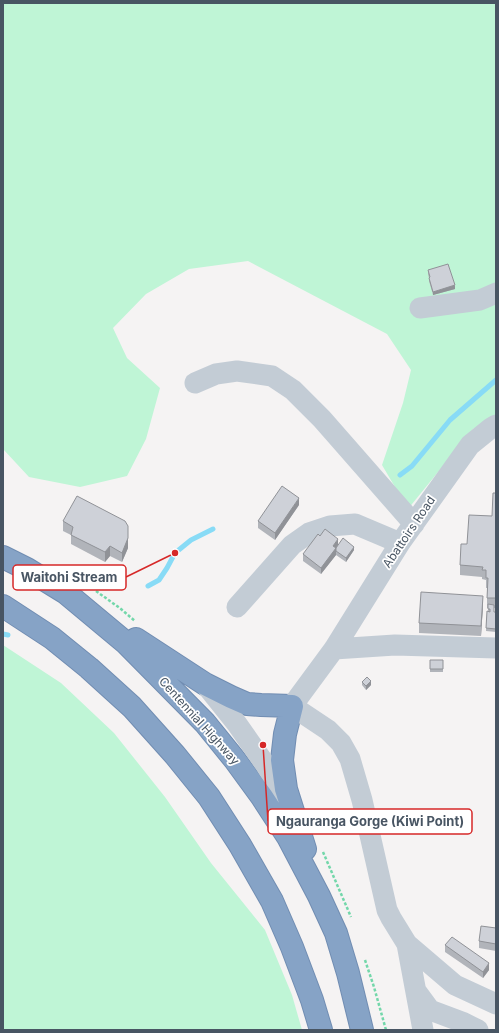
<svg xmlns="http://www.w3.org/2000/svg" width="499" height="1033" viewBox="0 0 499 1033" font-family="Inter,sans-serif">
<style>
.green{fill:#bff5d6}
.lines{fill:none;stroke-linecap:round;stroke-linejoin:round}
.stream{stroke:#88dbf6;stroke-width:5}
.highway-casing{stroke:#718db2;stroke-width:24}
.path{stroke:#73d7aa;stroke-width:2.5;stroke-dasharray:3 2;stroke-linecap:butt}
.minor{stroke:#c3ccd5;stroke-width:21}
.highway{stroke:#86a3c6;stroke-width:22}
.wall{fill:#b1b4ba}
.shaded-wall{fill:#909297}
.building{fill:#ced1d8;stroke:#909297}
.labels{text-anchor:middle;stroke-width:3.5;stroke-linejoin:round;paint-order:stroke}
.street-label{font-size:12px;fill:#485563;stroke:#fff}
.leader{fill:none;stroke:#d62828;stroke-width:1.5}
.callout-dot{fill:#d62828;stroke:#fff;stroke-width:1.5}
.callout{fill:#fff;stroke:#d62828;stroke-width:1.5}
.callout-label{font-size:13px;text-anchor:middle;font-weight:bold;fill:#485563}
</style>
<rect width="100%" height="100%" fill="#f5f3f3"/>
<path class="green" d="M3,3H496V418L473,429L408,509L382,465L403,403L411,370L387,334L248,261L189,269L146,294L113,328L127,358L160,388L146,439L127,476L80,487L29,477L3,449Z
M3,645L61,683L114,733L165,797L211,863L265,930L292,995L302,1030H3Z"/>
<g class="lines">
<path class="stream" d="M400,475L412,466L450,420L496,380
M148,586L159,580L167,568L175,553L191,540L213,529
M3,634L8,635"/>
<g class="highway-casing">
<path id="highway" d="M3,557L27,569L66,593L126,643L205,723L235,760L262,797L288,837L319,896L336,933L348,973L362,1030
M3,606L52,638L89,668L132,707L175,755L209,797L240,845L272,901L292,947L312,1000L321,1030
M136,639L205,684L231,697L247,704L261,705L292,706L285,734L282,760L286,789L305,849"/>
</g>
<path class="path" d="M96,591L121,609L135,621
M323,852L351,917
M365,960L374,987L386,1030"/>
<path class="minor" d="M420,308L480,300L496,293
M195,383L216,374L237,371L272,376L293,390L322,419L414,524
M237,607L292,545L309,533L330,526L355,524L400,543
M334,649L395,645L496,648
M205,684L237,724L265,764L288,801
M407,944L391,918L387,910L362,800L350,759L341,743L328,730L292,706L334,649L400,543L470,445L491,428L496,425
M416,991L430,1010L462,1022L478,1030
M423,1030L407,944L455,985L496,1004"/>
<use href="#highway" class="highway"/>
</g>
<path class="wall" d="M428,270L455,289L433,295L429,281V278L428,274Z
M496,493V608H494V612H496V632L486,631L487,611H488V608H487V588H486V580L482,579V577L460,575V565L467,544L492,516Z
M299,505L275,540L258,528V521Z
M63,521L128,548L122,562L110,556L105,562L71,544V535L63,531Z
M320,536L338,545L354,550L346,562L336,555L321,574L303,561V554Z
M483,605L481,636L419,633V623Z
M430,660H443V672H430Z
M362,682L371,685L366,690L362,685Z
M496,928V951L479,948V941Z
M445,945L489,970L483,978L445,952Z"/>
<path class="shaded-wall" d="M455,285V289L433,295V292Z
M299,498V505L275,540V533Z
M128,526V548L122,562V553Z
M338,539V545L336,548V555L321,574V568L333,546Z
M110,546V556L105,562V552Z
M354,547V550L346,562V558Z
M483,596V605L481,636V626Z
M371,681V685L366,690V686Z
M489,963V970L483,978V972Z"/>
<path class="building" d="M448,264L455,285L433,292L429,278L430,277L428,270Z
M282,486L299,498L275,533L258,521Z
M493,493H496V598H487L488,578H486V570H482L483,567L460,565L461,544H467L469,515L492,516Z
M77,496L125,521L128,526V538L122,553L110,546L105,552L71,535L73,527L63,521Z
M325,529L338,539L333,546L336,548L321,568L303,554L318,534L320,536Z
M343,538L354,547L346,558L336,551V548Z
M421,592L483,596L481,626L419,623Z
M488,604L494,605V612H496V629L486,628L487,611L490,612V609H488Z
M430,660H443V669H430Z
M367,677L371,681L366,686L362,682Z
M481,926L496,928V944L479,941Z
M452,937L489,963L483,972L445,945Z"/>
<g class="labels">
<g class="street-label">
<text transform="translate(409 532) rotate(-56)" y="4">Abattoirs Road</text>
<text transform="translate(199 721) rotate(48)" y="4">Centennial Highway</text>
</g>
</g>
<path class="leader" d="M175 553L126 577M263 745L268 821"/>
<g class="callout-dot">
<circle cx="175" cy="553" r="4"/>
<circle cx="263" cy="745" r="4"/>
</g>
<g class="callout">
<rect x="13" y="565" width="113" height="25" rx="4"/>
<rect x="268" y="809" width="204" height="25" rx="4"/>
</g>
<g class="callout-label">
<text x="69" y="582">Waitohi Stream</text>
<text x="370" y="826">Ngauranga Gorge (Kiwi Point)</text>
</g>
<rect width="499" height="1033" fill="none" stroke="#485563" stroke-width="8"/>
</svg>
